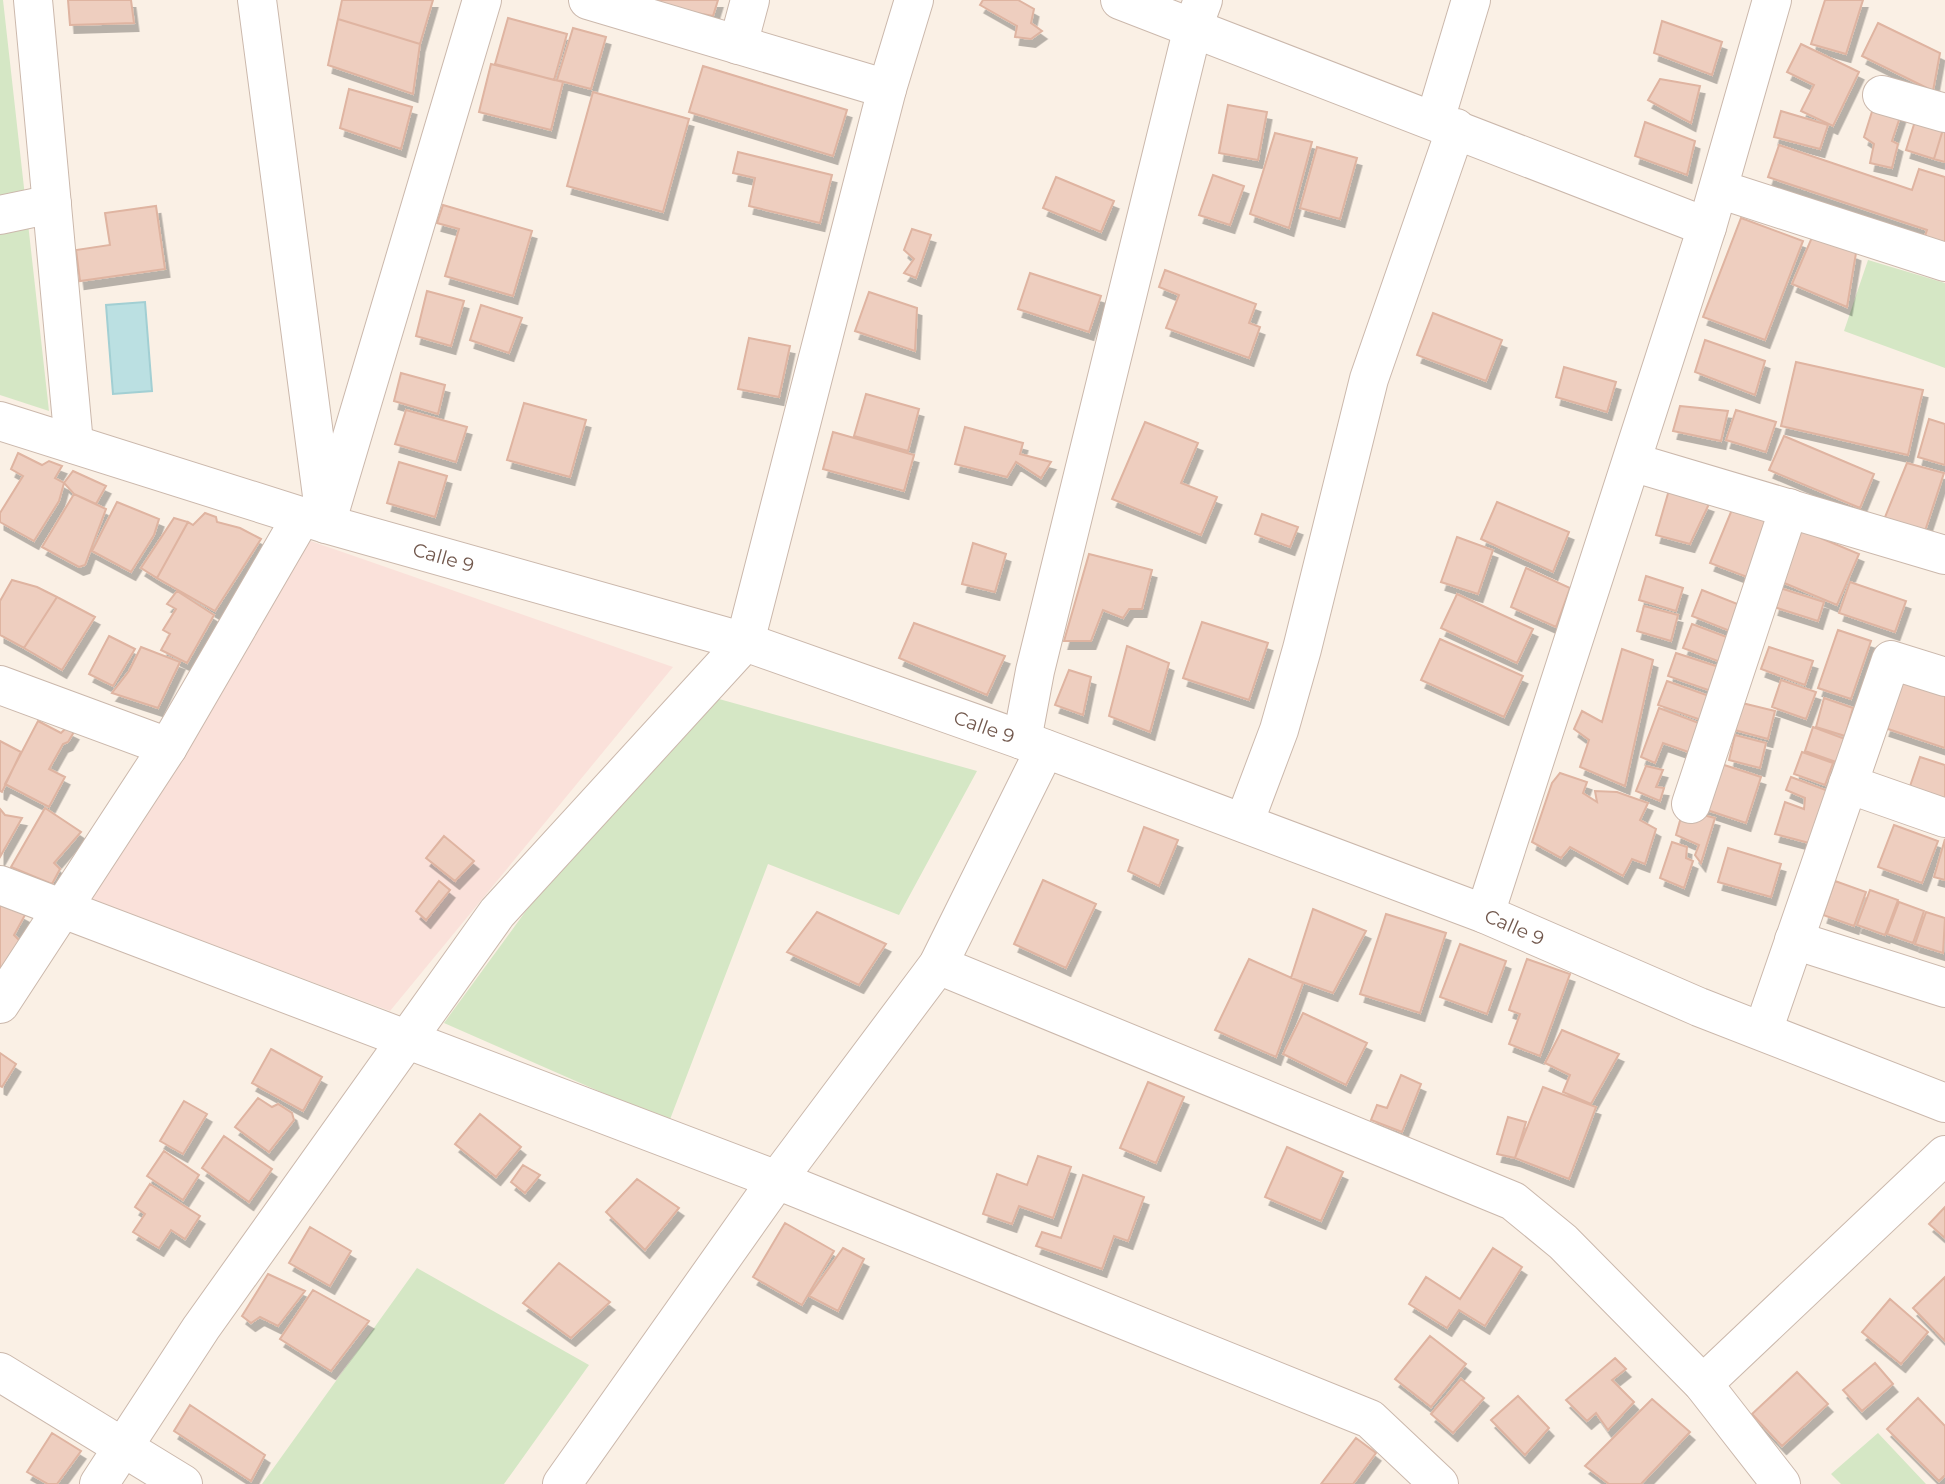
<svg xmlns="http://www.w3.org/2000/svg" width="1945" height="1484" viewBox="0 0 1945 1484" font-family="Montserrat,sans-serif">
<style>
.commercial{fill:#fae1da}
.green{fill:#d5e7c5}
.water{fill:#bbe0e2;stroke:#a2cfd3;stroke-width:2}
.building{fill:#eecebf;stroke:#dfb4a1;stroke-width:2;filter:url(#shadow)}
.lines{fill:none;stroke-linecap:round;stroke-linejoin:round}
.minor-casing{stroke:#cbb8ac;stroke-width:40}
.minor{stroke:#fff;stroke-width:38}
.labels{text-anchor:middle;stroke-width:7;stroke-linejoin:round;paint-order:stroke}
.street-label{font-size:19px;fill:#71574c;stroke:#fdf5eb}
</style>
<defs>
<filter id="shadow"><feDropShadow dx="4.5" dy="8" stdDeviation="0" flood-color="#0004"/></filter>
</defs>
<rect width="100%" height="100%" fill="#faf0e5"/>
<path class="commercial" d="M305,539L673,667L390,1011L84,897Z"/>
<path class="green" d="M0,0H3L49,411L0,395Z
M1868,260L1945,283V368L1844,331Z
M719,699L977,771L899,915L768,864L669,1122L444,1023L528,908L588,837Z
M417,1268L589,1365L504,1484H262Z
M1878,1433L1926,1484H1841L1831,1474Z"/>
<path class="water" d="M145,302L152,391L113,394L106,305Z"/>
<path class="building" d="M68,0H131L134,23L70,25Z
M342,0H433L420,44L338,19Z
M625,0H718L713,16Z
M983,0H1018L1034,9L1031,23L1042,31L1031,39L1015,37L1017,26L980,5Z
M1825,0H1863L1846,54L1811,44Z
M508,18L567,34L554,80L495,64Z
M338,19L420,44L413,94L328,65Z
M1662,21L1722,42L1712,75L1654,53Z
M1878,23L1940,53L1933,91L1862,56Z
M573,28L606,37L591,89L557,80Z
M1801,44L1859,72L1833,126L1801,111L1814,85L1787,72Z
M491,64L563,82L551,130L479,112Z
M703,66L847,110L833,156L689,112Z
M1660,79L1700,86L1691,123L1648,100Z
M349,89L412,107L401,149L340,128Z
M593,92L689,119L663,212L567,186Z
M1875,102L1902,111L1892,141L1898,144L1892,168L1870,163L1874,144L1864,137Z
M1228,105L1267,112L1258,160L1219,153Z
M1781,111L1828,125L1820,149L1774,137Z
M1916,118L1944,126L1934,159L1906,150Z
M1645,122L1695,141L1687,175L1635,156Z
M1944,126H1945V162L1934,159Z
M1275,133L1312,142L1289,228L1250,214Z
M1779,145L1912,190L1919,169L1945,177V246L1924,239L1927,230L1768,177Z
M1317,147L1357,158L1340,219L1300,208Z
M738,152L832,175L820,223L749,206L755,178L733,173Z
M1213,175L1244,186L1230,225L1199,215Z
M1056,177L1114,201L1101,232L1043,208Z
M443,205L532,231L513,296L445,276L459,229L437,223Z
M156,206L165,269L80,281L76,250L110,245L105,213Z
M1741,218L1803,241L1765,340L1703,317Z
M912,229L931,235L916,278L904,273L914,259L904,250Z
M1813,235L1856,253L1847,307L1792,284Z
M1165,270L1256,304L1249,323L1260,327L1249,358L1166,328L1179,295L1159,287Z
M1030,273L1101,296L1089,332L1018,309Z
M427,291L464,301L451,346L416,336Z
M869,292L917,308L915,351L855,331Z
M481,305L522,318L509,353L470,340Z
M1433,313L1502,340L1486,381L1417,355Z
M749,338L790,346L779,397L738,389Z
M1705,340L1765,361L1755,395L1695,372Z
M1796,362L1923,390L1908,455L1781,426Z
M1564,367L1616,382L1607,412L1556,397Z
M401,373L445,385L438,414L394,401Z
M866,394L919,409L908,451L854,436Z
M524,403L586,420L570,477L507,460Z
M1680,406L1728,411L1721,441L1673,431Z
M406,410L467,427L456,462L395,444Z
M1736,410L1776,422L1766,452L1726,440Z
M1929,419L1945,424V465L1918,457Z
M1145,422L1198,443L1181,483L1217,497L1201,535L1112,499Z
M965,427L1023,443L1020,454L1051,462L1041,478L1016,462L1007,477L955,464Z
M833,432L914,455L904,491L823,469Z
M1784,436L1874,474L1860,508L1769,470Z
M18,453L42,465L49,461L62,466L55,478L64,483L59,501L34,541L0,522V513L23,476L11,469Z
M399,462L447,476L435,517L387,503Z
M1907,463L1944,473L1924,534L1883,522Z
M73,471L106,486L96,504L74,494L64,483Z
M1669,490L1709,504L1690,544L1656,535Z
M74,494L106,509L85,565L79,567L42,547Z
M117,502L159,519L154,535L131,572L92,551Z
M1497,502L1569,532L1553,572L1481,539Z
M1733,507L1770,521L1747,577L1710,563Z
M205,513L216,517L217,522L240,528L261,539L215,611L157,578L188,522L193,525Z
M1262,514L1298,527L1290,547L1255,534Z
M174,518L188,522L157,578L141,568Z
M1799,529L1859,554L1837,605L1777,580Z
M1457,537L1493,550L1478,594L1441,582Z
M973,543L1006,554L995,592L962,584Z
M1089,554L1152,570L1142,609H1129L1123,618L1103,610L1091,641H1064Z
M1526,568L1570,588L1556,627L1511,607Z
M1646,576L1683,588L1676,611L1639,600Z
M12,580L37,587L57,597L24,648L0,635V601Z
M1850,582L1906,601L1895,632L1839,613Z
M1780,588L1824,602L1818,621L1774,607Z
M1702,590L1745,607L1735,633L1692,616Z
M177,591L214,615L187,663L161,650L170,634L163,630L176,609L167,604Z
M1457,594L1533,629L1517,663L1441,628Z
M57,597L95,617L62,670L24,648Z
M1644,606L1678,615L1671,641L1637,631Z
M1202,622L1268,643L1249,700L1183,678Z
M914,623L1005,656L987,695L899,658Z
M1692,624L1732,639L1723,663L1683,648Z
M1838,630L1871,641L1851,699L1818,688Z
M109,636L135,649L113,686L89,674Z
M1440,639L1523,676L1504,717L1421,680Z
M1127,646L1169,663L1150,732L1109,716Z
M141,647L180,662L158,708L112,693L129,671Z
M1769,647L1813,661L1805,685L1761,669Z
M1622,649L1653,660L1625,786L1580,767L1589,740L1574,729L1582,711L1602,722Z
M1676,653L1719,667L1711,691L1668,676Z
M1069,670L1091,677L1083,715L1055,705Z
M1903,675L1945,689V748L1885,728Z
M1781,680L1816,692L1806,719L1772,707Z
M1667,681L1712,697L1704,721L1658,705Z
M1824,698L1853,708L1845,736L1816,727Z
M1738,702L1775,711L1768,739L1731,729Z
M1659,708L1704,725L1694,754L1663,743L1655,763L1641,757Z
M38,721L61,733L66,728L74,732L68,742L63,744L49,769L65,777L49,807L5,784Z
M1813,727L1845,739L1836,762L1805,751Z
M1735,735L1766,743L1760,768L1729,760Z
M0,741L21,752L2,792L0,791Z
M1802,752L1833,763L1825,785L1794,774Z
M1920,757L1945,765V804L1908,792Z
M1715,762L1761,777L1746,823L1701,808Z
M1646,766L1663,770L1656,787L1664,788L1660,801L1636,791Z
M1560,773L1587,782L1583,793L1597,802L1595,791L1617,792L1648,803L1640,820L1656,829L1645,864L1632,859L1623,876L1570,847L1561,858L1532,842L1552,783Z
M1791,777L1831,792L1813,844L1775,834L1785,802L1804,809L1805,798L1786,790Z
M45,808L81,832L54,863L60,869L52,884L11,867Z
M0,809L5,815L22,818L0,857Z
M1683,810L1715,818L1701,863L1695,855L1699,845L1676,835Z
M1894,825L1938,841L1922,883L1878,867Z
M1144,827L1178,840L1159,886L1128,871Z
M444,836L474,861L455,881L426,858Z
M1945,839V880L1934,877Z
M1672,842L1687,847L1686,858L1693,861L1684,888L1660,878Z
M1728,848L1781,864L1771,897L1718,882Z
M1043,880L1096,904L1066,968L1014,944Z
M439,881L450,890L426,920L416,911Z
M1835,881L1866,892L1854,926L1823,915Z
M1870,890L1898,900L1885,935L1857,925Z
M0,901L25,915L14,935L20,941L0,972Z
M1899,902L1924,911L1913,943L1887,934Z
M1313,909L1366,931L1333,993L1291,978Z
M817,912L886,944L859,985L787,952Z
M1926,912L1945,918L1943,953L1915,944Z
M1386,914L1446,933L1420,1013L1360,994Z
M1460,944L1506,961L1487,1014L1440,997Z
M1249,959L1303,983L1276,1057L1215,1030Z
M1527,959L1570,974L1540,1056L1509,1044L1520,1014L1509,1010Z
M1303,1013L1367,1043L1346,1085L1283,1054Z
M1562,1030L1619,1054L1591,1104L1563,1092L1570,1075L1545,1063Z
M271,1049L322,1077L303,1111L252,1083Z
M0,1053L16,1064L2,1087L0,1086Z
M1401,1075L1421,1084L1402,1132L1371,1120L1377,1105L1387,1108Z
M1148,1082L1184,1097L1156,1163L1120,1148Z
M1543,1087L1596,1107L1569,1179L1515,1158Z
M258,1098L272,1107L278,1104L292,1113L294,1120L269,1152L235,1127Z
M184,1101L207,1114L183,1154L160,1141Z
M480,1114L521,1147L496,1177L455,1144Z
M1508,1117L1526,1122L1515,1158L1497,1154Z
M224,1136L272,1169L249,1202L202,1168Z
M1287,1147L1343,1172L1321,1221L1265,1197Z
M164,1151L199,1175L183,1200L147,1176Z
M1038,1156L1071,1167L1053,1218L1019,1206L1012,1224L983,1214L997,1174L1027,1185Z
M523,1165L540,1175L525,1193L511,1182Z
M1083,1175L1144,1197L1128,1241L1114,1236L1102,1269L1036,1246L1042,1232L1061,1238Z
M637,1179L679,1208L645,1250L606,1212Z
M150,1184L200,1216L185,1239L171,1230L159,1248L133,1232L145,1214L135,1207Z
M1945,1207V1238L1929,1224Z
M785,1223L834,1251L802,1305L753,1277Z
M310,1227L351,1251L330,1286L289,1263Z
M843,1248L864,1259L838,1311L809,1296Z
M1493,1248L1522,1267L1485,1326L1459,1310L1447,1328L1409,1304L1426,1277L1460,1299Z
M559,1263L610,1302L571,1338L523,1303Z
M268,1274L305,1291L278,1326L260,1317L251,1323L242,1316Z
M1945,1277V1341L1913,1308Z
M313,1290L369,1321L331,1371L280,1339Z
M1890,1299L1928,1332L1901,1364L1862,1332Z
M1430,1336L1466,1364L1431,1407L1395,1379Z
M1615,1358L1626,1369L1612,1380L1634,1402L1608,1430L1596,1413L1587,1421L1566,1400Z
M1875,1363L1893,1384L1862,1411L1843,1390Z
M1797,1372L1828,1404L1782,1446L1752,1414Z
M1461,1379L1484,1398L1453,1433L1431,1414Z
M1518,1396L1549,1428L1525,1455L1491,1420Z
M1918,1398L1945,1426V1475L1939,1481L1887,1429Z
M1652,1399L1690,1432L1641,1484H1609L1585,1466Z
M190,1405L265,1455L251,1481L174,1431Z
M52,1433L81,1451L57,1484H48L27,1472Z
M1356,1438L1376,1453L1353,1484H1321Z"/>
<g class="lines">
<g class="minor-casing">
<g id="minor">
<path d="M33,0L74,444"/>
<path d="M257,0L324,511"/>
<path d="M588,0L887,89"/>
<path d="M1120,0L1707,227"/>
<path d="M738,45L750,0"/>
<path d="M1882,95L1945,113"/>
<path d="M1435,120L1471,0"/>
<path d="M1719,189L1945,262"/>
<path d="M0,215L52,204"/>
<path id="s1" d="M0,421L326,524L745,642L1022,740L1485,914L1699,1007L1945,1103"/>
<path d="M1632,462L1945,555"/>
<path d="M326,524L482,0"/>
<path d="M0,685L168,747"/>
<path d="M1022,740L1035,671L1193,27L1203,0"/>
<path d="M1848,784L1945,818"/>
<path d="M1691,804L1789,508"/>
<path d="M1244,823L1279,730L1302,649L1369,379L1456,128"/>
<path d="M0,885L777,1180L1370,1419L1439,1484"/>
<path d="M1485,914L1707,227L1772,0"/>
<path d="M1794,940L1945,988"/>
<path d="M938,965L1513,1201L1563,1242L1703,1384L1781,1484"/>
<path d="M0,1004L168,747L302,516"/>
<path d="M1763,1031L1891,660L1945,677"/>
<path d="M0,1372L183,1484"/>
<path d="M1703,1384L1945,1155"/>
<path d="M99,1484L201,1328L497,913L745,642L887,89L914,0"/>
<path d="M562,1484L777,1180L938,965L1045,749"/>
</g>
</g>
<use href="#minor" class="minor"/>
</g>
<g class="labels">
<g class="street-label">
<text dy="7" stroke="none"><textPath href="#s1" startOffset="464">Calle 9</textPath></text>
<text dy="7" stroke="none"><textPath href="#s1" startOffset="1031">Calle 9</textPath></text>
<text dy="7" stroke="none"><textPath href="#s1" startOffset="1598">Calle 9</textPath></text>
</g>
</g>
</svg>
